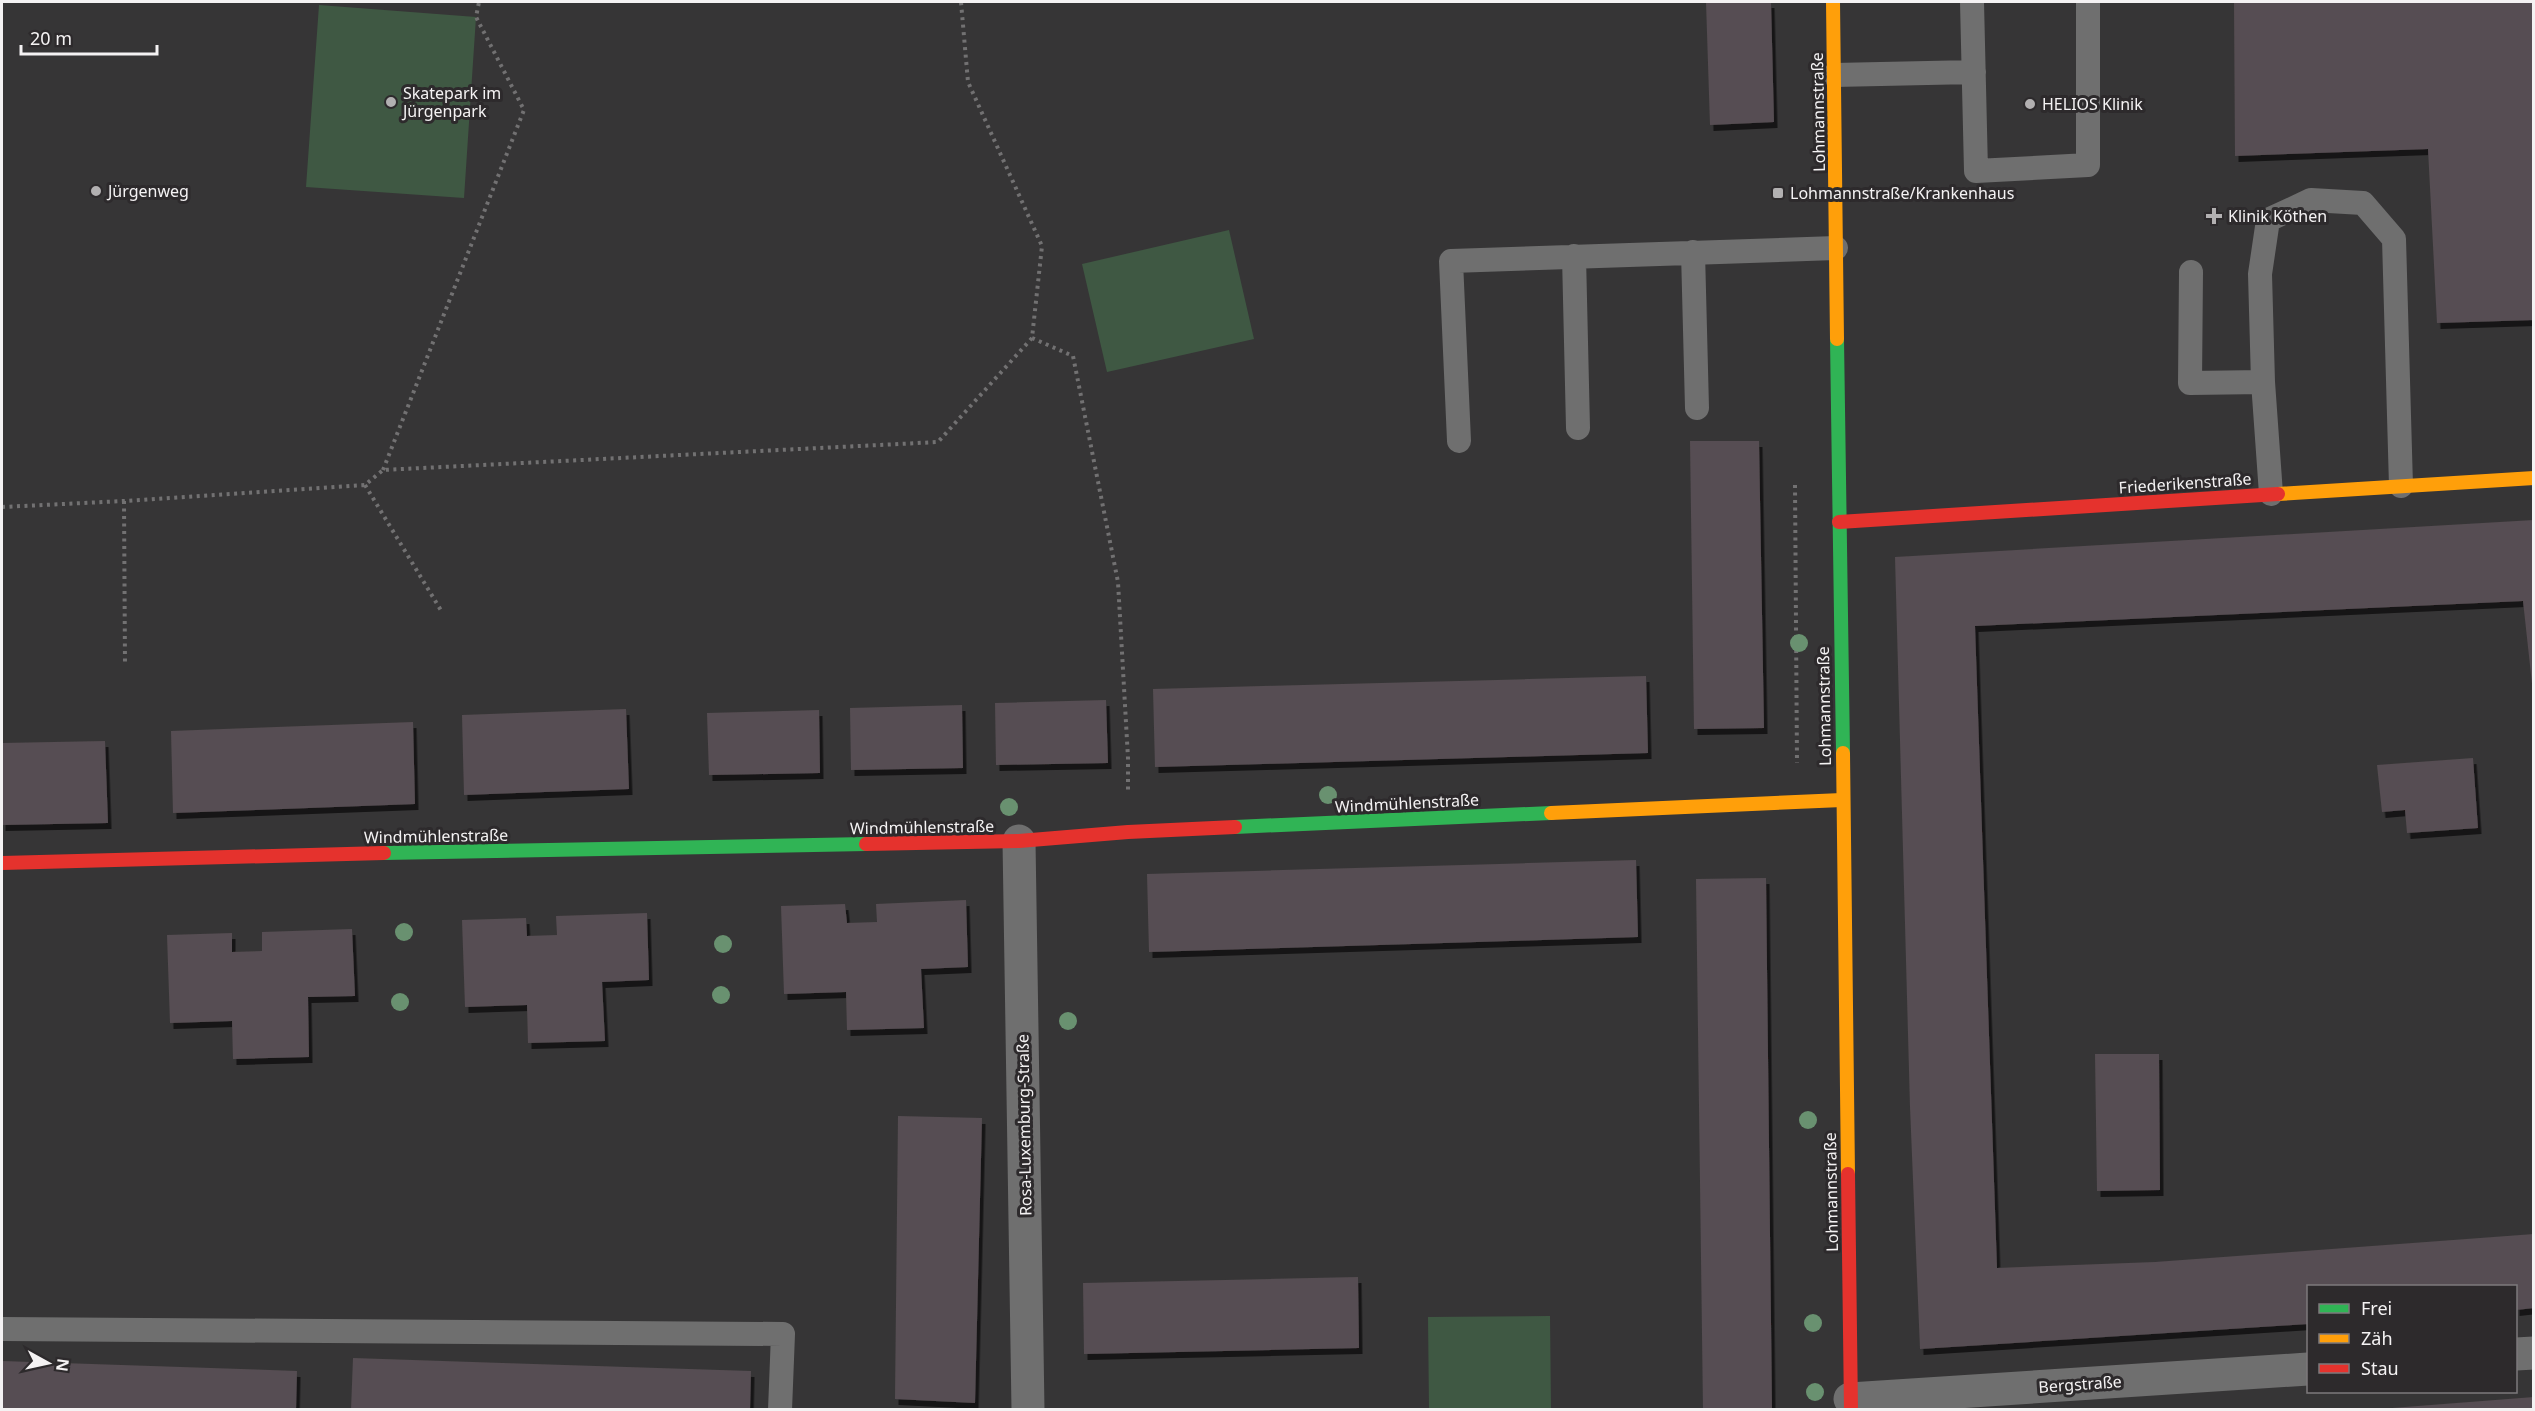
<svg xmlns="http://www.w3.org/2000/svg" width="2535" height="1411" viewBox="0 0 2535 1411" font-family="'Noto Sans',sans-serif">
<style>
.green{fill:#3f5843}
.building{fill:#564d52;filter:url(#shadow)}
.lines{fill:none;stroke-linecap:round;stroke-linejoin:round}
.path{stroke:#727172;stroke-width:4;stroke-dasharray:3 4.5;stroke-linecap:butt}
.lane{stroke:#6f6f6f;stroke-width:24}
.street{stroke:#6f6f6f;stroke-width:33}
.fast{stroke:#30b455;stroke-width:14}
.slow{stroke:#ff9f0a;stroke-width:14}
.jam{stroke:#e5322d;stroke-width:14}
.tree{fill:#699170}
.poi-dot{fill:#b2b0b1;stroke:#2d2a2c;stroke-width:2}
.labels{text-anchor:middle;stroke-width:6;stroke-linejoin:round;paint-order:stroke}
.poi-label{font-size:16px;fill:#f4f2f3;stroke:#2d2a2c;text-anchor:start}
.street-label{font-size:16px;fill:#f4f2f3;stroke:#2d2a2c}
</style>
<defs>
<filter id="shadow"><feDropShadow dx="3.5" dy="6" stdDeviation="0" flood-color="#0009"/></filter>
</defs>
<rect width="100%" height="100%" fill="#363536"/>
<path class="green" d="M319,5L476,17L464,198L306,187Z
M1229,230L1254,339L1107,372L1082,264Z
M1550,1316L1551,1409H1429L1428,1317Z"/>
<path class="building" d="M1706,2H1771L1774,122L1710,125Z
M2234,2H2534V320L2437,323L2428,149L2235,156Z
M1690,441H1759L1764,728L1694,729Z
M2534,520V702L2523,601L1975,626L1997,1268L2155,1262L2534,1234V1308L2516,1310V1286H2308V1324L1920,1349L1910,1107L1895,557Z
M1646,676L1648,753L1155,767L1153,689Z
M1106,700L1108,763L996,765L995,703Z
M962,705L963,768L851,770L850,708Z
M626,709L629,789L464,795L462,715Z
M819,710L820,773L709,775L707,713Z
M413,722L415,804L173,813L171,731Z
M105,741L108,823L2,825V743Z
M2473,758L2478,828L2407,833L2405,810L2382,812L2377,765Z
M1636,860L1638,937L1149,952L1147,874Z
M1766,878L1772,1410H1703L1696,879Z
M966,900L968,967L921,969L924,1028L847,1030L846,992L784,994L781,906L845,904L847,923L877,922L876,904Z
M647,913L649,980L602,982L605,1041L528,1043L527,1005L465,1007L462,920L526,918L527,936L557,935L556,916Z
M352,929L355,996L308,997L309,1057L233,1059L232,1021L170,1023L167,935L232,933V952L262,951V932Z
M2095,1054H2159L2160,1190L2097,1191Z
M898,1116L982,1118L975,1403L895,1399Z
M1358,1277L1359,1348L1084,1354L1083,1283Z
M353,1358L751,1371L750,1410H351Z
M2,1361L297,1371L296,1410H2Z
M2534,1397V1410H2392V1408Z"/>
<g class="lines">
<path class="path" d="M1032,338L1073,356L1118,582L1128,758V792
M383,470L524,110L476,17L479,2
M365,485L442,612
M1795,485L1797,763
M124,501L125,665
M2,507L124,501L365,485L383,470L938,442L1032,338L1042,246L968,82L961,2"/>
<path class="lane" d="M1972,2L1976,171L2088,165V2
M1834,75L1974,72
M1693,252L1697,408
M1574,256L1578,428
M2191,272L2190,383L2263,382
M1459,441L1451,261L1836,248
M2271,494L2263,382L2260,274L2268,220L2311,200L2363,203L2394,239L2401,486
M2,1329L783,1334L780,1410"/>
<path class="street" d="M1019,841L1028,1410
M2516,1354L2534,1353
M1850,1399L2308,1369"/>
<path class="fast" d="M1837,339L1843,753
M1235,827L1551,813
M384,853L866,844"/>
<path class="slow" d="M1833,2L1837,339
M2278,494L2534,478
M1843,753L1848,1174
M1551,813L1842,800"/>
<path class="jam" d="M1839,522L2278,494
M866,844L1019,841L1128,832L1235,827
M2,863L384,853
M1848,1174L1851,1410"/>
</g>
<g class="tree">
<circle cx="1799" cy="643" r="9"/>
<circle cx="1328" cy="795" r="9"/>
<circle cx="1009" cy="807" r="9"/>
<circle cx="404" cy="932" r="9"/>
<circle cx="723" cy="944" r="9"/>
<circle cx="721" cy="995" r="9"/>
<circle cx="400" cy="1002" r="9"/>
<circle cx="1068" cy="1021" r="9"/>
<circle cx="1808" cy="1120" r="9"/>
<circle cx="1813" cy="1323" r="9"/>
<circle cx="1815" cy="1392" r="9"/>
</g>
<g class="poi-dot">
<circle cx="391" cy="102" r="6"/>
<circle cx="2030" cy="104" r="6"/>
<circle cx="96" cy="191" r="6"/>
<rect x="1772" y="187" width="12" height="12" rx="3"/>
<path d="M2211 207h6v6h6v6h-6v6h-6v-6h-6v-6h6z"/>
</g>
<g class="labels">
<g class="poi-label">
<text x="403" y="99">Skatepark im<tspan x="403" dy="18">Jürgenpark</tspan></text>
<text x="2042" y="110">HELIOS Klinik</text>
<text x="108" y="197">Jürgenweg</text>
<text x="1790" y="199">Lohmannstraße/Krankenhaus</text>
<text x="2228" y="222">Klinik Köthen</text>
</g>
<g class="street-label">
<text transform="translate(1818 112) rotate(-91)" y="6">Lohmannstraße</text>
<text transform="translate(2185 483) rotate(-4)" y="6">Friederikenstraße</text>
<text transform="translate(1824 706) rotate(-91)" y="6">Lohmannstraße</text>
<text transform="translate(1407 803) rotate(-3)" y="6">Windmühlenstraße</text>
<text transform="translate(922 827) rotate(-1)" y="6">Windmühlenstraße</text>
<text transform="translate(436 836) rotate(-1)" y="6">Windmühlenstraße</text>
<text transform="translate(1024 1125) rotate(-91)" y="6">Rosa-Luxemburg-Straße</text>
<text transform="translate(1831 1192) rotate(-91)" y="6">Lohmannstraße</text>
<text transform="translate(2080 1384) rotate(-4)" y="6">Bergstraße</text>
</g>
</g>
<rect width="2535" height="1411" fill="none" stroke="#f4f2f3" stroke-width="6"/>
<rect x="2307" y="1285" width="210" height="108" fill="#2d2a2c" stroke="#7d7a7c" stroke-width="1.5"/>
<rect x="2319" y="1304" width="30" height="9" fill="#30b455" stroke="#7d7a7c" stroke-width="1.5"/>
<text x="2361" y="1315" font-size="18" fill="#f4f2f3">Frei</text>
<rect x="2319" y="1334" width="30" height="9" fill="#ff9f0a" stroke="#7d7a7c" stroke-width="1.5"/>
<text x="2361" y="1345" font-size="18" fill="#f4f2f3">Zäh</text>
<rect x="2319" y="1364" width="30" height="9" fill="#e5322d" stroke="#7d7a7c" stroke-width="1.5"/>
<text x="2361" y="1375" font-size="18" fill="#f4f2f3">Stau</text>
<g transform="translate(48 1363) rotate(98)" stroke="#2d2a2c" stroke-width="4.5" paint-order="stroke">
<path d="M0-4.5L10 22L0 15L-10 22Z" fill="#f4f2f3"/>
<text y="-9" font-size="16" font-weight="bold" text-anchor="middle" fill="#f4f2f3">N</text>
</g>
<path d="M21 45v9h136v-9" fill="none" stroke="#f4f2f3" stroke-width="3"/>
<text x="30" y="45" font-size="18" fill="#f4f2f3" stroke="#2d2a2c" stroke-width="4.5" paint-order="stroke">20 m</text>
</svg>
